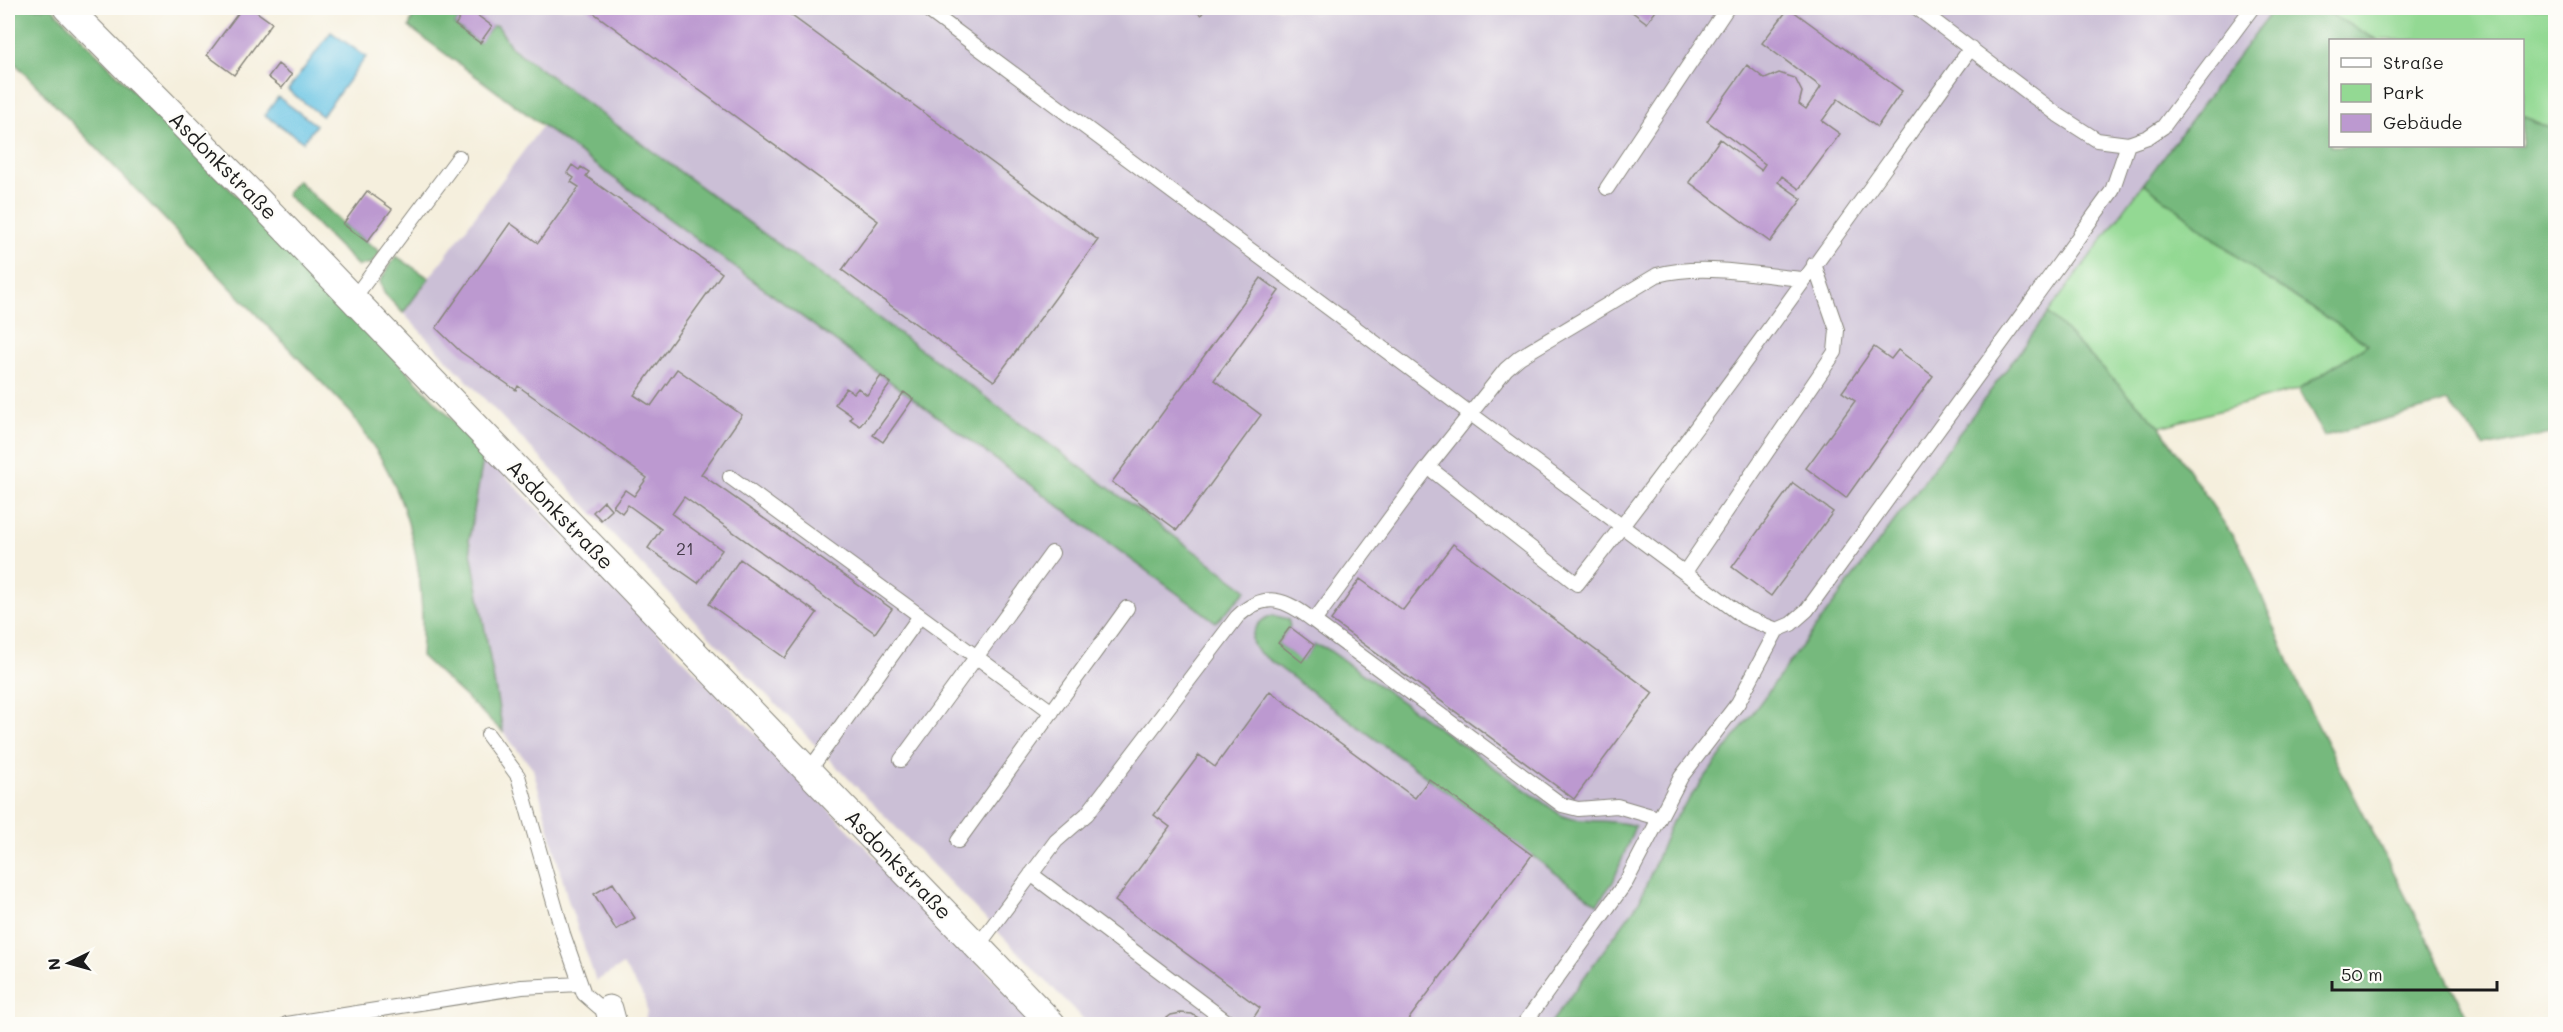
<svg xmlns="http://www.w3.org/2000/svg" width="2563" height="1032" viewBox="0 0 2563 1032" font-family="Mali,sans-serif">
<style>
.industrial{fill:#cbbfd6}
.green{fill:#93d993;stroke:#587a58;stroke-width:1.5}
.forest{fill:#76b97d;stroke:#496a4c;stroke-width:1.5}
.water{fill:#65c2e3;stroke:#406f80;stroke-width:1.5}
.building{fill:#bc99d0}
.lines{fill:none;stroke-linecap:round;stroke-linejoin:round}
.service-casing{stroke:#88867c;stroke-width:16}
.minor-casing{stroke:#88867c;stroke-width:29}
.service{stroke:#fff;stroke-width:14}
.minor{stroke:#fff;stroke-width:27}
.labels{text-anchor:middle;stroke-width:4.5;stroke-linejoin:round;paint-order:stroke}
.number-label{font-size:18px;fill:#443b49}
.street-label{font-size:21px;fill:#1c1c1c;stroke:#fdfcf7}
</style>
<rect width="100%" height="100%" fill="#fdfcf7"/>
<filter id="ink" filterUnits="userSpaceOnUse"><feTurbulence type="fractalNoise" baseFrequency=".0167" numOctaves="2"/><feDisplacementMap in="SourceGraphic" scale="12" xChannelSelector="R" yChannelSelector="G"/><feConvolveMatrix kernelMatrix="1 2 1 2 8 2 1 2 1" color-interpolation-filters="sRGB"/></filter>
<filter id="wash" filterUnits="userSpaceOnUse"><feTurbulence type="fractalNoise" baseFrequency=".008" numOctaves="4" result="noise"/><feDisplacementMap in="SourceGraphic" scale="24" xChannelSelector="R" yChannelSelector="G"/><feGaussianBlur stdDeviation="1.35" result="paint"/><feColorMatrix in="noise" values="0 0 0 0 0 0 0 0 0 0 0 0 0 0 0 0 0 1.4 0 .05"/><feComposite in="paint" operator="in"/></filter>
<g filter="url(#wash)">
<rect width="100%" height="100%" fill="#f5efdd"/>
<path class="industrial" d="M416,8H2274L1672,822L1639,902L1550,1024H1088L714,641L403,313L543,125L409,27Z
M484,454L1037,1024H644L647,1011L644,997L623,965L596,981L568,900L533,769L503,732L469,540Z"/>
<path class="green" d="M2319,8H2555V131L2523,116L2522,40H2377Z
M2144,183L2262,276L2369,344L2299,389L2160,427L2048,313Z"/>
<path class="forest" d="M8,8H52L381,343L484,454L469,540L503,732L421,656C426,590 415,519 382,460C373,445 362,430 352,414L8,56Z
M416,8H489L480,18L467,8L455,25L479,43L492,26H498L511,47L1247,590L1216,622L409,27Z
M2274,8H2319L2377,40H2330V146H2522L2523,116L2555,131V433L2485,447L2448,402L2324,436L2299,389L2368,344L2262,276L2144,183Z
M297,180L343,224L380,252L372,263L358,266L286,194Z
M396,256L429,278L403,313L384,293L380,281Z
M2048,313L2160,427L2244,553L2303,696L2471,1024H1550L1639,902L1672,822Z
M1273,615L1288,619L1290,627L1278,643L1302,661L1314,645L1326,648L1561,815C1579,824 1612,818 1635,826L1613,882L1597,904L1257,651C1245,637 1257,620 1273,615Z"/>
<path class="water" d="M331,32L366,57L322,116L288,90Z
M278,97L316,125L303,142L265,115Z"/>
<g id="blocks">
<path class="building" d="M242,8H251L272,23L234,75L207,55Z
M467,8L492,26L480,43L455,25Z
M587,8H781L1098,240L994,381L842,270L878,221Z
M1191,8H1206L1201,15Z
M1627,8H1658L1647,23Z
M1789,8L1902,91L1877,127L1838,99L1822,121L1840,134L1799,189L1782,176L1778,182L1802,199L1770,242L1689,182L1720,139L1761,170L1765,164L1707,121L1747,65L1765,79L1779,73L1795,78L1802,92L1799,104L1806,109L1821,87L1762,43Z
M278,64L292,75L282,88L268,77Z
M572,165L579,170L581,167L589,172L586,176L722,273L634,395L651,406L677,369L742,415L701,474L892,609L875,633L684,497L672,514L722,550L698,583L648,548L661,529L628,505L622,513L613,506L625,490L634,496L647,478L518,386L516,390L461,352L436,328L510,223L538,243L579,187L571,182L574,178L567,173Z
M367,191L392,209L367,242L343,224Z
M1261,278L1279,291L1214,380L1261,415L1177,530L1112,482Z
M1874,347L1891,359L1898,350L1933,376L1846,498L1806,468L1855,401L1842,392Z
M881,376L891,383L860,426L850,419L852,416L835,404L846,388L854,393L858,388L867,395Z
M904,392L913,399L883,442L873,435Z
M1793,483L1833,512L1771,596L1732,567Z
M604,501L612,510L601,520L593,512Z
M1453,544L1653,693L1574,799L1331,620L1360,579L1403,610Z
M740,559L817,613L785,658L709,604Z
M1290,627L1314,645L1302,662L1278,643Z
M1270,691L1415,798L1429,779L1532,855L1405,1024H1258L1252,1020L1260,1008L1115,901L1170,827L1154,815L1199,755L1215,767Z
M613,883L635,918L616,930L594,894Z
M1181,1013L1192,1014L1208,1024H1159L1171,1015Z"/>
</g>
</g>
<g filter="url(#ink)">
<use href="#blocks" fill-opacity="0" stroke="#88867c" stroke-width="1.5"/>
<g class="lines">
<g class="service-casing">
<path id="service" d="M925,8L1744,617L1777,630L1791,624L1807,610L2112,191L2128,144
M1917,8L2058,115L2097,140L2128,144L2148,137L2163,127L2252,8
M1607,188L1727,8
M1803,279C1757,275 1703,263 1657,275L1520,357L1506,369L1428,467L1577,584C1714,410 1841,228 1971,48
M353,299L459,157
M1428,467L1314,621L1562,805L1578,809L1617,806L1658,818
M730,477L1052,712
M1685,572L1835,352L1837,330L1814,264
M488,735L518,776L563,934L584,994L599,1007L609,1009
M901,760L1052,553
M808,772L920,616
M958,841L1127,608
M1031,874L1230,1024
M977,947L1056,841L1087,814L1237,617C1266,590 1285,599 1314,621
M287,1024L522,987L580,984
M1524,1024L1626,882L1681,777L1738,703L1777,630"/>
</g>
<g class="minor-casing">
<path id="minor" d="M67,8L250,192L1052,1024
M609,1009L613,1024"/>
</g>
<use href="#service" class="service"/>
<use href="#minor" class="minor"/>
</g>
</g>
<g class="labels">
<g class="number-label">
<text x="685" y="555">21</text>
</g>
<g class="street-label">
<text transform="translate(223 166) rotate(45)" y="7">Asdonkstraße</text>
<text transform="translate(560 515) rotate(46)" y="7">Asdonkstraße</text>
<text transform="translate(898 865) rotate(46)" y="7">Asdonkstraße</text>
</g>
</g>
<rect width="2563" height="1032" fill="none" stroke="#fdfcf7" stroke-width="30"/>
<rect x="2329" y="39" width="195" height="108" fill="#fdfcf7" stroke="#a3a29f" stroke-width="1.5"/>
<rect x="2341" y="58" width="30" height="9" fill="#ffffff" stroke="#a3a29f" stroke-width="1.5"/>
<text x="2383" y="69" font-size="18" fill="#1c1c1c">Straße</text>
<rect x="2341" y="84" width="30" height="18" fill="#93d993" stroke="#a3a29f" stroke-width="1.5"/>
<text x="2383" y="99" font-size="18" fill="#1c1c1c">Park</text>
<rect x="2341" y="114" width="30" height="18" fill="#bc99d0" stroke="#a3a29f" stroke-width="1.5"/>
<text x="2383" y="129" font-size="18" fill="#1c1c1c">Gebäude</text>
<g transform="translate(69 963) rotate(265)" stroke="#fdfcf7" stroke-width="4.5" paint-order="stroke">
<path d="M0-4.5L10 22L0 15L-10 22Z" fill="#1c1c1c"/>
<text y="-9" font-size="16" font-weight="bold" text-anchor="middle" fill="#1c1c1c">N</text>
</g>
<path d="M2332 981v9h165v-9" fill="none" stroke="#1c1c1c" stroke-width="3"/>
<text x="2341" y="981" font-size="18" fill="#1c1c1c" stroke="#fdfcf7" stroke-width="4.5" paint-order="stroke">50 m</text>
</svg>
